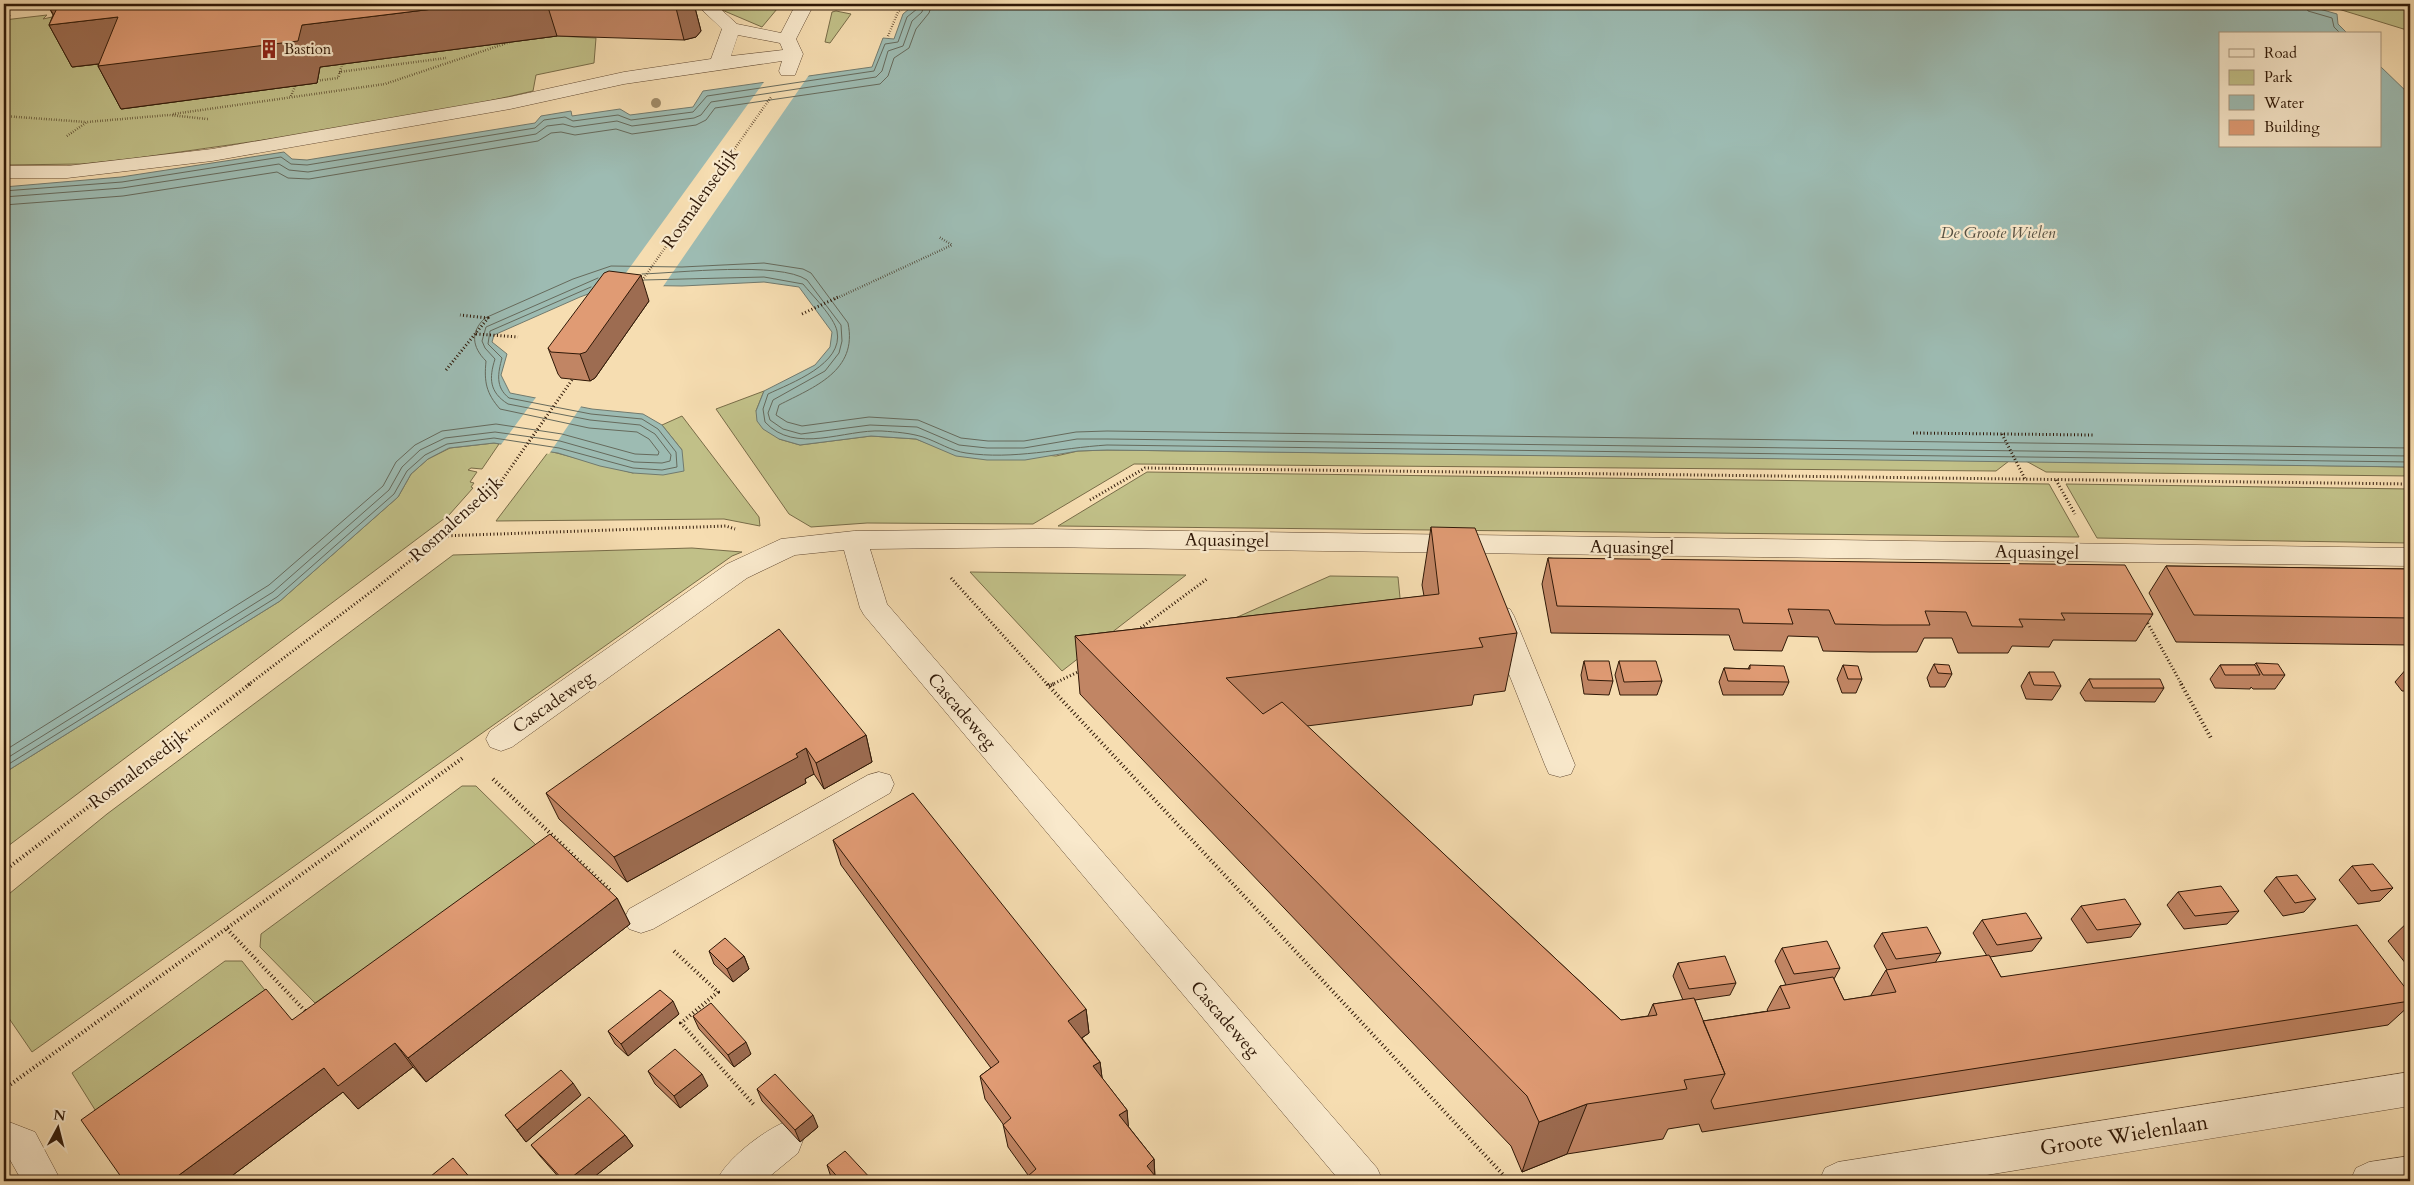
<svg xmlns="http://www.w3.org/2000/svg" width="2414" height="1185" viewBox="0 0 2414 1185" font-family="Cardo,serif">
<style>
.green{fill:#c1c088;stroke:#786c48}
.water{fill:#9dbbb2;stroke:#717a6e}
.pier{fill:#f6ddb1}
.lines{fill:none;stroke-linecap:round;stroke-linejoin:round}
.shore{stroke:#666a5c;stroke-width:1}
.minor-casing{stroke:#614932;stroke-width:1}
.path-far2{stroke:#2f1807;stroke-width:2.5;stroke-dasharray:0.5 2;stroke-linecap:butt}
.path-far1{stroke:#2f1807;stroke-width:3;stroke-dasharray:1 2.5;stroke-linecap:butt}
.path{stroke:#2f1807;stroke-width:4;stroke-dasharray:1 3;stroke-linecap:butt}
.minor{fill:#f9e9cc;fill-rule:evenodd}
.tree{fill:#a18c69}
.wall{fill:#c18564;stroke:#2f1807}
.shaded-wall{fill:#9d6c51;stroke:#2f1807}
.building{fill:#e09b74;stroke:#2f1807}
.labels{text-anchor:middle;stroke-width:4.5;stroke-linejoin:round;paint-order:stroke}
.far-poi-label{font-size:15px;fill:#2f1807;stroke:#f9e9cc;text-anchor:start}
.far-water-label{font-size:16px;font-style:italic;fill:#565143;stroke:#f9e9cc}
.street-label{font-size:18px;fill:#2f1807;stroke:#f9e9cc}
.near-street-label{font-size:21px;fill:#2f1807;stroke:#f9e9cc}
</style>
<rect width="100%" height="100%" fill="#f6ddb1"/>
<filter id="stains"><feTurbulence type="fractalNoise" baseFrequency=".004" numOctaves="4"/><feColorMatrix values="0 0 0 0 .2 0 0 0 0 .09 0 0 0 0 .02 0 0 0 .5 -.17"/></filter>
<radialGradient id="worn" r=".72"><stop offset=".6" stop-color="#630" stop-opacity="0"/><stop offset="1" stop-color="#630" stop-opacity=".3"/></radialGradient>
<path class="green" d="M2322,4H2406L2410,6V31Z
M777,9L762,27L722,10Z
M836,11L851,14L830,43L825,42L832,12Z
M47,15L43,19L61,15L93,18L73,67L140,59L122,109L317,83L320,67L557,36L596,38L594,63L536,75L533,91C402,122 264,140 130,159L82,164L4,165V20Z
M764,391L756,411L779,439L800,445L871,436L916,439L932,445L1056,456L1078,451L1107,450L2009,461L1996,471L1134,464L1033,524L867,523L811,527L789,514L716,409Z
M682,416L759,517L760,526L724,519L496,521L549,451L633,473L682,450L662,425Z
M494,443L499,444L482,469L471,468L468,470L477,472L470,482L474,483L471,487L473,488L449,515L4,849V773L280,601L398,497L411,474L428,459L450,448Z
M2026,461L2410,467V476L2046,472Z
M1147,472L2049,484L2079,537L1058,526Z
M2066,484L2410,489V543L2097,538Z
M692,548L742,552L732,556L32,1052L4,1011V898L107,814L453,555Z
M970,572L1186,575L1062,671Z
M1330,576L1398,577L1404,639L1233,619Z
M462,786H476L538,847L315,1003L260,947L261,934Z
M225,961H242L268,994L97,1113L72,1073Z"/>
<path class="water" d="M915,4H2302L2337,14L2338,24L2348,34H2220V146H2380V66L2410,95V467L1107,450L1078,451L1025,460H987L956,456L916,439L871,436L800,445L779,439L763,429L757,421L756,411L764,391L815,365L830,347L832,332L799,287L764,282L682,286L613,285L580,297L494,335L492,342L507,354L501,375L510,393L592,409L643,414L662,425L682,450L684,471L663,475L633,473L600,466L558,453L494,443L449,448L428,459L411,474L398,497L280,601L4,773V187L121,177L284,152L292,159L307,160L535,123L541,116L571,111L572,116L620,109L630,115L693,107L703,91L872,67L883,38L894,39L903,14Z"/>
<path class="pier" d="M814,71V74L809,75L662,288H615L764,82H758Z
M537,396L582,405L549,454L500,446Z"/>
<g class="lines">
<path class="shore" d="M2305,4L2308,11L2332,18L2334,27L2341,34
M4,191L122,182L281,157L291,164L307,165L535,128L544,120L565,117L573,121L618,115L631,120L693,112L707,96L874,71L885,44L898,42L907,17L917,9L918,4
M4,197L122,188L279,164L289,170L308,172L536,134L547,126L563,124L574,127L617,121L632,126L694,118L701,115L711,102L876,77L882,71L888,51L903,46L912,21L922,12L924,4
M4,205L123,196L277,172L288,178L309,179L538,141L551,133L561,132L575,135L616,129L632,134L696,125L706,120L715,108L880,84L888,76L894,58L909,48L916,29L929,13L932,4
M642,274C678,273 779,261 807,280L841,325L842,341L839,353L825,371L773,400L768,413L770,420L783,429L801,434L870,425L917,427L959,445L987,448H1024L1077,439H1107L2410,456
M644,280L764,277L803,284C812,295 834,317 837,331C844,364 791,383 768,394L763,409L765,422C795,455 845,429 882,431C896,432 910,433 923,437C938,442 951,451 966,453C1013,460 1060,448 1107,445L2410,462
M4,751L269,585L383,486L396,462L415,445L442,431L496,424L562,434L635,454L658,455L659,452L649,439L637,432L589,428L500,409C486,393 484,382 486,361C472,347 470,332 485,318L573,279L611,266L682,267L764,263L803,269L811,273L848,323C858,371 814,387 779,405L776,415L787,422L802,426L869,417L918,420L961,438L988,441H1024L1076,432L1107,431L2410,448
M4,760L273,592L389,490L402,467L420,450L445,438L495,432L560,441L634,462L662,463L670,461L671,455L655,434L640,425L590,420L508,404C489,392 489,378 495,359L485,348L482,341L486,327L598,278
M4,767L277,597L394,494L407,471L425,455L447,444L494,438L559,448L633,468L662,470L677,467L676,452L658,429L642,419L591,414L509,398C495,387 498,373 502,358L488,344L490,331L591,287"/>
<g class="minor-casing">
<path id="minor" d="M696,4H715L737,24L781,33L796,4H814L796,39L803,54L795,75H781L779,71L782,61L624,84L510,109L212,161L67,178H4V166H67L212,149L510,97L624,72L711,59L722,29ZM738,35L780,43L783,50L731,56Z
M1038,529L2410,548V566L1038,547L870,549L887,604L1377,1168L1383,1181H1340L864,615L860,608L844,550L795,555L747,578L512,747L501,751L490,747L486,739L490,731L727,564L781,539L854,531Z
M1500,606L1510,609L1514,616L1575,765L1571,774L1560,777L1549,774L1545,765L1486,616L1490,609Z
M879,772L890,775L894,784L890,793L653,929L641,933L629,929L624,919L629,909L868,775Z
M2410,1072V1106L1950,1181H1819L1825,1168L1838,1162Z
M4,1120L35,1132L61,1181H22L9,1158L4,1156Z
M785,1122L798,1127L803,1140L798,1153L764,1181H717C725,1160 763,1131 785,1122Z
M2410,1156V1181H2350L2356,1168L2369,1162Z"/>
</g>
<path class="path-far2" d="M4,20L10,15
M888,36L898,12L908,4
M339,72L446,58
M315,81L338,78L343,62
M291,96L296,84
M173,114L385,84L510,42
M4,116L86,122
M67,136L87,122L169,115L208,119
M641,282L771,97
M835,299L952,245L939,237"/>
<path class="path-far1" d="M802,314L838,297
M476,334L518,337
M446,370L488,318L460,315
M1913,433L2093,435
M2002,434L2025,479
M2056,480L2075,514
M1090,500L1145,468L2410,484
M441,536L726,526L735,529
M951,578L1048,685
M2146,620L2182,685
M1138,630L1207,579
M248,685L376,588L441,536L498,486L574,377
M1051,685L1082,670"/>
<path class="path" d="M1047,684L1509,1181
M2181,684L2212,740
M1049,686L1054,684
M493,779L610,890
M4,871L250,684
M227,929L307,1013
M674,951L718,992L681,1023L755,1106
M4,1082L7,1087
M4,1094L7,1087L464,757"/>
<use href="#minor" class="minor"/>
</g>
<circle class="tree" cx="656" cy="103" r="5"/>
<path class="wall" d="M47,4H694L701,31L696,37L684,40L557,36L320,67L317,83L121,109L98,66L99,64L72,67L49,25L53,15Z
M649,301L595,378L590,381L561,378L558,374L548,348Z
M1431,527L1517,633L1505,691L1474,695L1472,705L1307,726L1621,1020L1648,1016L1653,1004L1683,1000L1673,976L1678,963L1736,983L1730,995L1695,1000L1703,1021L1768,1011L1767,1010L1780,986L1786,985L1775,961L1782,948L1840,968L1834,979L1844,1000L1871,996V995L1886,970H1887L1874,946L1882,933L1941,953L1935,963L1987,956L1973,933L1982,920L2042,938L2032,951L1990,957L2001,977L2410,994V1005L2388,1025L1702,1132L1699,1124L1668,1129L1663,1139L1567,1154L1522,1172L1511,1146L1080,694L1075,636L1424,596L1422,585Z
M1548,558L2153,614L2136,641L2053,640L2049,647L2012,646L2008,653H1958L1952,638H1924L1917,652H1870L1823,651L1818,637L1788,636L1782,651L1734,650L1729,635L1551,633L1542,584Z
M2166,566L2410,569V645L2176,642L2149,593Z
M1584,661L1613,681L1609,695L1584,694L1581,675Z
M1619,661L1662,681L1657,695H1620L1615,675Z
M2256,663L2285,675L2275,689H2253L2251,687L2250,689L2215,688L2210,679L2220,665H2254Z
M1934,664L1952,674L1945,687H1930L1927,678Z
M1750,665L1789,682L1783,695H1723L1719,682L1724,668L1748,669Z
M1843,665L1862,679L1856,693H1842L1837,679Z
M2407,668H2410V691H2402L2395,682Z
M2029,672L2061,686L2052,700L2026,699L2021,686Z
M2089,679L2164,688L2155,702L2085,701L2080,693Z
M866,735L872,762L824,789L814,774L805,779L806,783L627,882L559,819L546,793Z
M833,840L1086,1009L1089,1033L1082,1038L1100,1062L1102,1078L1127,1110L1128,1126L1154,1159L1155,1176L1159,1181H1029L1028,1175L1008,1147L1003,1124L985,1099L980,1076L991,1068L841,865Z
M2352,866L2393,888L2380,901L2358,904L2339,880Z
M2276,877L2316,899L2304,912L2283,916L2264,891Z
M2178,892L2239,911L2227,924L2184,929L2167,905Z
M617,898L630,924L426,1082L413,1067L358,1109L343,1092L225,1181H124L292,1020Z
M2081,906L2141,924L2131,937L2087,943L2071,919Z
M2410,920V969L2388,941Z
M709,951L744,956L749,969L733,982L714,964Z
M679,1014L628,1056L615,1044L608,1031Z
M693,1016L751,1054L734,1067L699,1029Z
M648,1071L708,1086L680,1108L655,1084Z
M757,1089L818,1127L800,1142L762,1101Z
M581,1095L526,1142L505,1115Z
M625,1135L633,1146L589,1181H562L540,1156L531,1145Z
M827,1165L873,1181H835L831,1177Z"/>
<path class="shaded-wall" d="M47,4H85L58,22Z
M474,4H547L557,36L320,67L317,83L121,109L98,66L302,25Z
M675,4H694L701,31L696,37L684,40Z
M118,17L140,59L72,67L49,25Z
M641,275L649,301L595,378L590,381L580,354Z
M866,735L872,762L824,789L816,763Z
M806,748L814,774L805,779L806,783L627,882L614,857Z
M617,898L630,924L426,1082L408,1058Z
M744,956L749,969L733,982L727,969Z
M673,1001L679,1014L628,1056L621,1044Z
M1086,1009L1089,1033L1071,1045L1068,1021Z
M746,1042L751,1054L734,1067L728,1055Z
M395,1043L413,1067L358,1109L343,1092L225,1181H171L324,1068Z
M1100,1062L1103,1085L1093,1066Z
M702,1074L708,1086L680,1108L674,1096Z
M573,1083L581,1095L526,1142L517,1130Z
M1587,1104L1567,1154L1522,1172L1539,1122Z
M1127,1110L1129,1133L1119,1115Z
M813,1115L818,1127L800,1142L795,1130Z
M625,1135L633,1146L589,1181H567Z
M1154,1159L1155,1181L1147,1166Z"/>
<path class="building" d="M59,4H474L302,25L298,41L98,66L118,17L49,25Z
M609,271L641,275L586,352L580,354L551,352L548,348L604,273Z
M1431,527L1475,528L1517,633L1479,638L1483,647L1226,678L1263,714L1282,702L1621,1020L1657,1015L1653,1004L1694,998L1725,1074L1684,1080L1687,1089L1587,1104L1539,1122L1527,1096L1075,636L1439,594Z
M1548,558L2125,565L2153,614L2061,613L2065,620L2019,619L2023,627L1972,626L1966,612L1925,611L1930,625H1883L1835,624L1829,610L1788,609L1793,624L1743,623L1739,609L1557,606Z
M2166,566L2410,569V618L2194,615Z
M779,629L866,735L816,763L806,748L796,754L798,757L614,857L546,793Z
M1584,661H1609L1613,681L1588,680Z
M1619,661H1656L1662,681L1624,682Z
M2256,663L2278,664L2285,675H2263Z
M1934,664L1949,665L1952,674L1938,673Z
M1750,665L1784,666L1789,682L1728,681L1724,668L1750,669Z
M1843,665L1858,666L1862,679H1848Z
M2220,665H2255L2260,675H2225Z
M2029,672H2054L2061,686L2034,685Z
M2089,679H2160L2164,688H2093Z
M913,793L1086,1009L1068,1021L1100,1062L1093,1066L1127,1110L1119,1115L1154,1159L1147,1166L1159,1181H1031L1028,1176L1036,1169L1003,1125L1011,1118L980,1076L999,1062L833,840Z
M550,834L617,898L408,1058L395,1043L338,1086L324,1068L171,1181H124L81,1120L266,989L292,1020Z
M2373,864L2393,888L2371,891L2352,866Z
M2297,875L2316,899L2295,903L2276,877Z
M2221,886L2239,911L2195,916L2178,892Z
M2125,899L2141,924L2097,930L2081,906Z
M2026,913L2042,938L1997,945L1982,920Z
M2357,925L2410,994V1001L1714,1109L1711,1101L1725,1074L1703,1021L1790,1008L1780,986L1833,977L1844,1000L1896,992L1886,970L1937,962L1989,955L2001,977Z
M1927,927L1941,953L1896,959L1882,933Z
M725,938L744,956L727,969L709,951Z
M1827,941L1840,968L1794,974L1782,948Z
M1725,956L1736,983L1689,989L1678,963Z
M660,990L673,1001L621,1044L608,1031Z
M711,1003L746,1042L728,1055L693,1016Z
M675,1049L702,1074L674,1096L648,1071Z
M561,1070L573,1083L517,1130L505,1115Z
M775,1074L813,1115L795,1130L757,1089Z
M589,1097L625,1135L567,1181H564L531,1145Z
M845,1151L873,1181H841L827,1165Z
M453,1158L473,1181H425Z"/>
<defs>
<g id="building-bare" transform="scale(1.5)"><path d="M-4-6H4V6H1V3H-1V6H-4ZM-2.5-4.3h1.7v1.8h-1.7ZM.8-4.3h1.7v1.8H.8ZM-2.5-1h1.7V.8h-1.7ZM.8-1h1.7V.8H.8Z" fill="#8f2418" stroke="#f9e9cc" stroke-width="2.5" paint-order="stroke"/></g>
</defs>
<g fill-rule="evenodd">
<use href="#building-bare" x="269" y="49"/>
</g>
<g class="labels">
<g class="far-poi-label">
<text x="284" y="54">Bastion</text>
</g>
<g class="far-water-label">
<text x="1998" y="238">De Groote Wielen</text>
</g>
<g class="street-label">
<text transform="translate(700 198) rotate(-55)" y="6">Rosmalensedijk</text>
<text transform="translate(456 519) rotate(-42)" y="6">Rosmalensedijk</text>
<text transform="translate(1227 540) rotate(1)" y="6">Aquasingel</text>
<text transform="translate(1632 547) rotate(1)" y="6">Aquasingel</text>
<text transform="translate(2037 552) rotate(1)" y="6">Aquasingel</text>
<text transform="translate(553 702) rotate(-35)" y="6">Cascadeweg</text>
<text transform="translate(962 711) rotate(49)" y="6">Cascadeweg</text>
<text transform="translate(138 769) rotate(-37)" y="6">Rosmalensedijk</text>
<text transform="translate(1225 1019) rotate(49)" y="6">Cascadeweg</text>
</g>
<g class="near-street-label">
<text transform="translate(2124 1135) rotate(-9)" y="7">Groote Wielenlaan</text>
</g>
</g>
<rect width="2414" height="1185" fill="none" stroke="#f6ddb1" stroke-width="20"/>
<rect x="5" y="5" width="2404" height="1175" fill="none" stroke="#2f1807" stroke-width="2.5"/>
<rect x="10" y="10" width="2394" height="1165" fill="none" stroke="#2f1807"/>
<rect x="2219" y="32" width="162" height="115" fill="#f9e9cc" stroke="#a8957d"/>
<rect x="2229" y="49" width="25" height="8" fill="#f9e9cc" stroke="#a8957d"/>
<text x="2264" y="58" font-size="15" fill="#2f1807">Road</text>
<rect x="2229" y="70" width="25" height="15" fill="#c1c088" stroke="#a8957d"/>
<text x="2264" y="82" font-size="15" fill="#2f1807">Park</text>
<rect x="2229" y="95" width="25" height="15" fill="#9dbbb2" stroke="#a8957d"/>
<text x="2264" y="108" font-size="15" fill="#2f1807">Water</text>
<rect x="2229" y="120" width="25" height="15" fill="#e09b74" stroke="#a8957d"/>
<text x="2264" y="132" font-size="15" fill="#2f1807">Building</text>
<g transform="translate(58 1128) rotate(7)" stroke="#f9e9cc" stroke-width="4" paint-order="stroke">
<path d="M0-4L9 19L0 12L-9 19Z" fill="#2f1807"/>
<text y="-8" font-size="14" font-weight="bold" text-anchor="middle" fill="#2f1807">N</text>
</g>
<rect width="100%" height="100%" filter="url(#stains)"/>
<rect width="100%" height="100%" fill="url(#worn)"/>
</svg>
